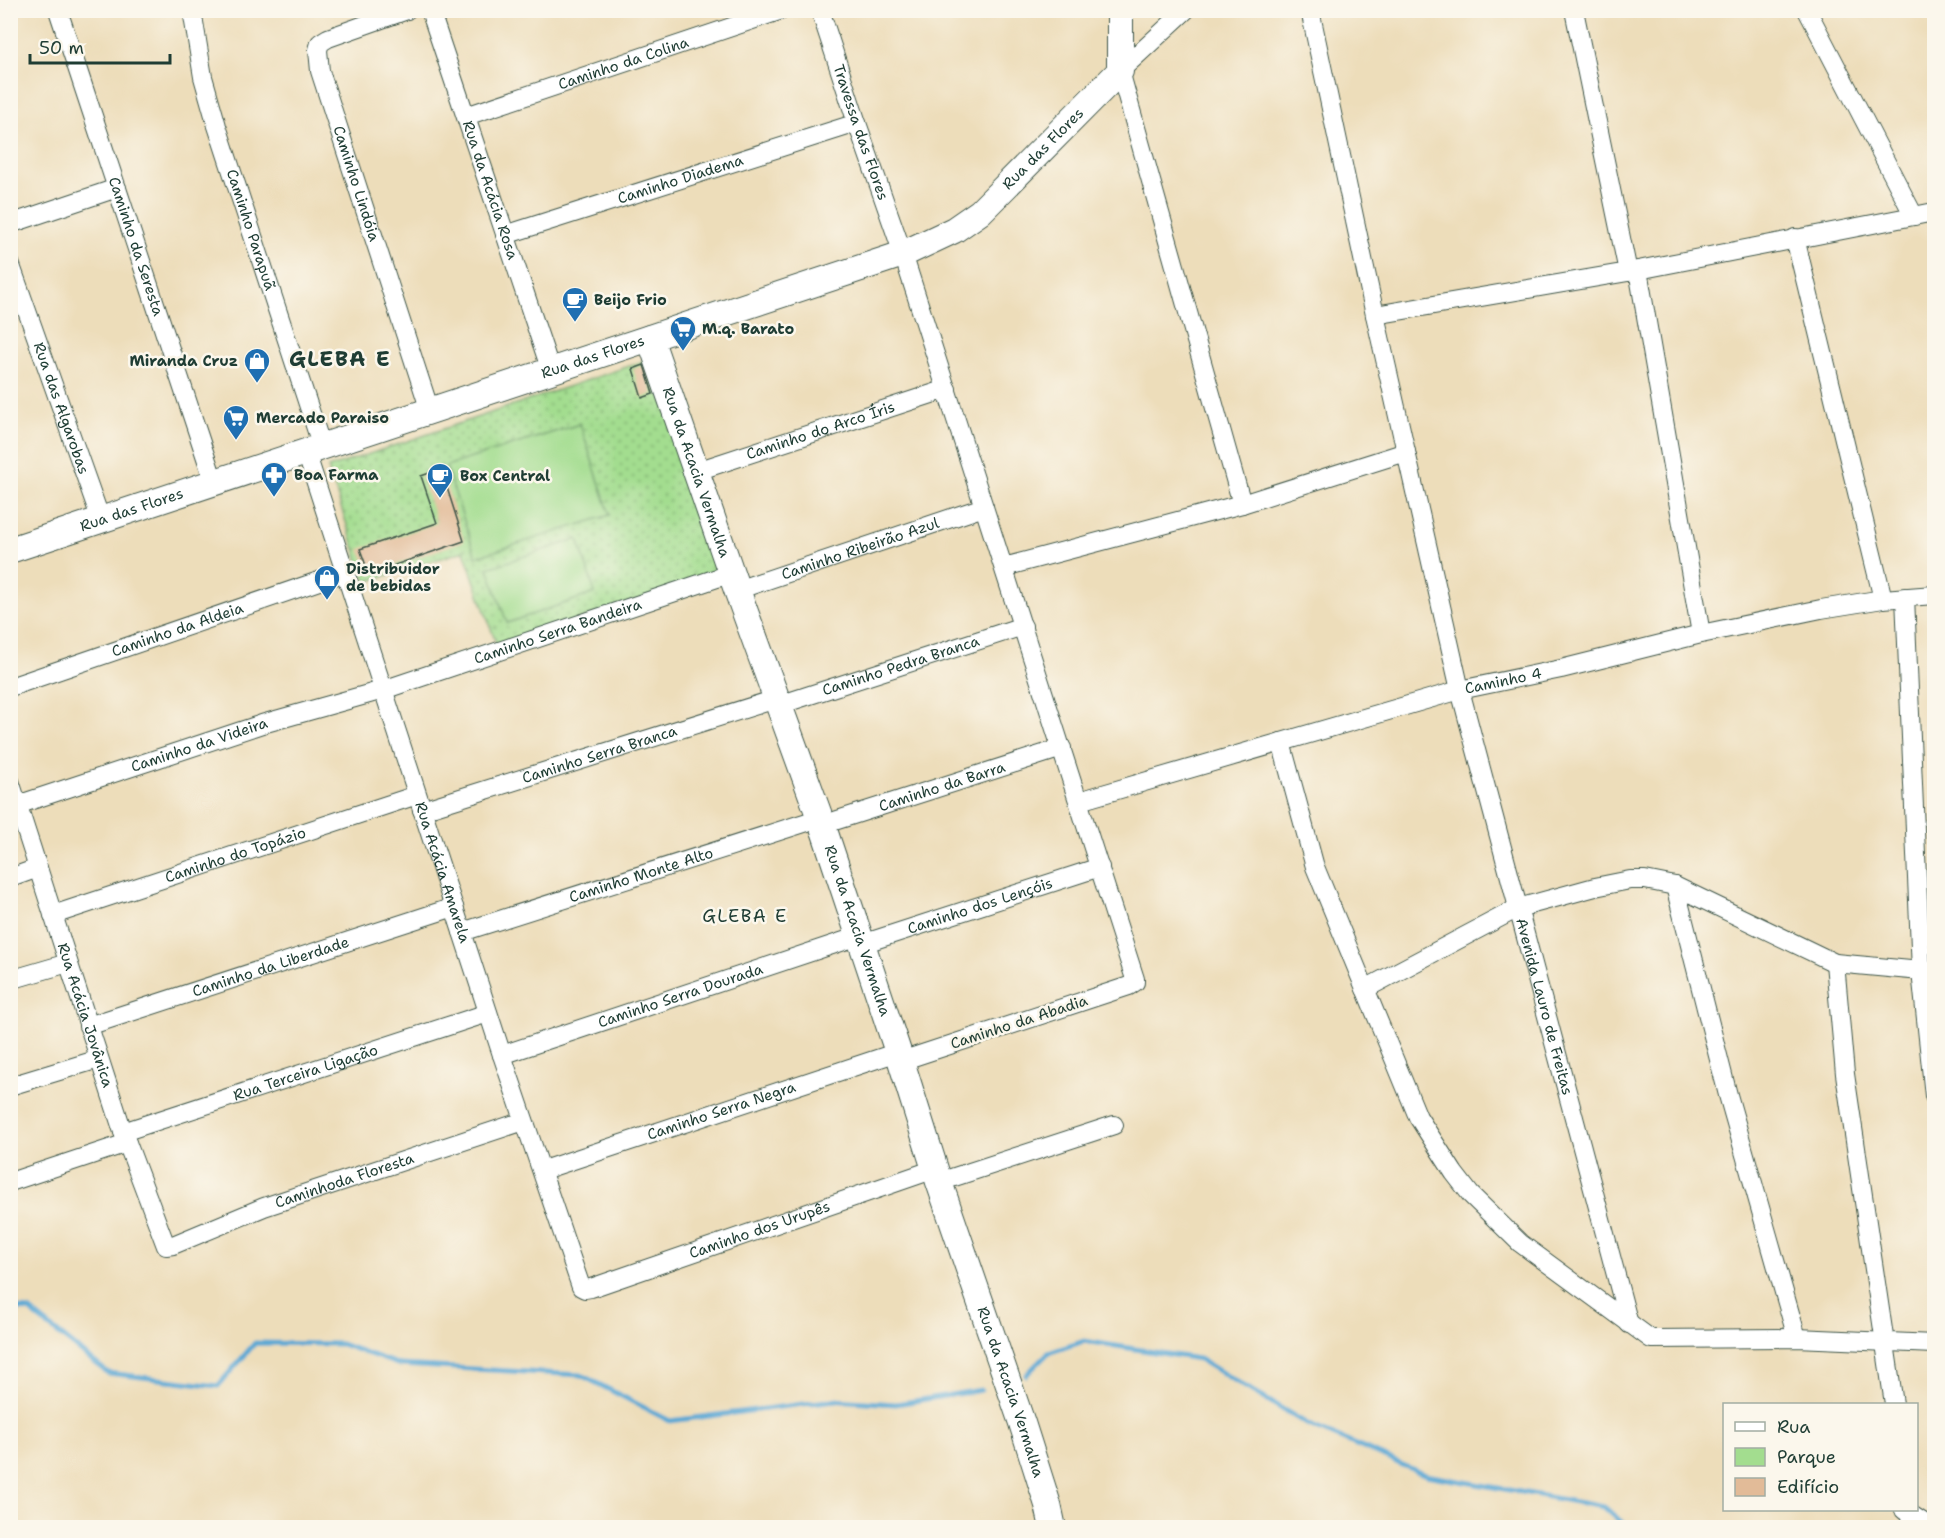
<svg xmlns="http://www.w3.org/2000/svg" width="1945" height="1538" viewBox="0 0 1945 1538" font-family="'Shantell Sans',sans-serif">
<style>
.green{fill:url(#green-dots);stroke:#618d62;stroke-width:1.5}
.pitch{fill:#a3dd8f;stroke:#618d62;stroke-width:1.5}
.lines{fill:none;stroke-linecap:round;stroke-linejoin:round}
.stream{stroke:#5ba8d4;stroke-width:5}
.building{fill:#e2bb98}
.street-casing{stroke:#3e5548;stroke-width:20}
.secondary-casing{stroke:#3e5548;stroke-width:28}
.street{stroke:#fff;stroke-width:18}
.secondary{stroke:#fff;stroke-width:26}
.labels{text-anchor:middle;stroke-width:5;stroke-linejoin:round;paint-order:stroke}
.street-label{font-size:15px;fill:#1f3d34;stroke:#fbf7ec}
.poi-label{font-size:15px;font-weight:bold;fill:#1f3d34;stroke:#fbf7ec;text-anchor:start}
.quarter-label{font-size:18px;letter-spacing:1.5px;fill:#1f3d34;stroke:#fbf7ec}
.district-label{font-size:21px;font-weight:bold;letter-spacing:1.5px;fill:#1f3d34;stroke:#fbf7ec}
</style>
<defs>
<pattern id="green-dots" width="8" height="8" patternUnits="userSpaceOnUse" patternTransform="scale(1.5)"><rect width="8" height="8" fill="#a3dd8f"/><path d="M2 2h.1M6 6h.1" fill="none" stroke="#84b476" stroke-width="1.8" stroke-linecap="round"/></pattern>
</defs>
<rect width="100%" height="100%" fill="#fbf7ec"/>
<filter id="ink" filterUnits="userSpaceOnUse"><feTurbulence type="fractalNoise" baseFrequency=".0167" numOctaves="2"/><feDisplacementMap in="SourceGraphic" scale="12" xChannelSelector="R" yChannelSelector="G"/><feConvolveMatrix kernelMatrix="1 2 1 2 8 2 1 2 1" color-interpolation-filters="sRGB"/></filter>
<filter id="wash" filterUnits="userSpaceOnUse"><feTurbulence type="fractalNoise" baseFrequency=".008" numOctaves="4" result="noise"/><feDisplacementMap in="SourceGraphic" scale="24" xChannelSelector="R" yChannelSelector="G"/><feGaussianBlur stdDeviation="1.35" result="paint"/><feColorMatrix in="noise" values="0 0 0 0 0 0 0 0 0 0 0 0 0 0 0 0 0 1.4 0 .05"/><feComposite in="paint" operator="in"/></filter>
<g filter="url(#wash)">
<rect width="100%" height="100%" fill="#edddba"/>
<path class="green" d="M650,359L719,573L497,646L464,551L366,582L328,468Z"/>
<path class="pitch" d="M580,424L610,515L476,557L446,466Z
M578,539L595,593L507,623L488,568Z"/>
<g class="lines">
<path class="stream" d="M10,1308L29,1310L108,1373L218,1386L255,1343L341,1344L400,1365L581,1375L670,1421L835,1400L896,1404L981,1390
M1026,1375L1048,1353L1084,1341L1199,1359L1307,1424L1426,1475L1604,1507L1628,1528"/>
</g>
<g id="blocks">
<path class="building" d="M644,365L653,394L642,398L633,369Z
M441,469L464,541L369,574L360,549L437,523L421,476Z"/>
</g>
</g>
<g filter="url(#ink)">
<use href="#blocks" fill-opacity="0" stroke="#3e5548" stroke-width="1.5"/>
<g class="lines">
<g class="street-casing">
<g id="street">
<path id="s1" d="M58,10L214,482"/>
<path id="s2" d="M192,10L203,77L217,126L322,447"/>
<path id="s3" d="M407,10L328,38L320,43L318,50L320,71L430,411"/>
<path id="s4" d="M430,10L551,371"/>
<path id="s5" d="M820,10L857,123L903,254L1135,979V982L1129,986L901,1061"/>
<path d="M1186,10L1120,71L1242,504"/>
<path id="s6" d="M1310,10L1375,315L1460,690L1629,1324"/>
<path d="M1574,10L1628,272"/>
<path d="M1807,10L1914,216"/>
<path id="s7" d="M466,116L782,10"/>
<path d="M10,224L117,188"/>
<path id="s8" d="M505,235L857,123"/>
<path d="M1795,238L1883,599"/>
<path id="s9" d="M10,263L101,520"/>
<path d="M1638,270L1701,634"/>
<path d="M1375,315L1628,272L1934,212"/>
<path id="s10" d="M306,452L502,1055L581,1287L585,1289L591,1288L935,1169"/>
<path id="s11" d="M697,471L947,389"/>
<path d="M1004,567L1242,504L1406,452"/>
<path id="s12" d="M737,590L984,507"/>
<path d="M1905,597L1921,971L1934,1096"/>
<path id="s13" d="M10,687L345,572"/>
<path id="s14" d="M779,705L1023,626"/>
<path d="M1281,742L1315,867L1418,1117L1454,1173L1471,1195L1520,1243L1651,1339L1797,1338L1934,1344"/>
<path id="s15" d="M10,781L123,1132L166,1246L173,1245L264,1207L524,1121"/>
<path id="s16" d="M1079,801L1460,690L1561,669L1701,634L1821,609L1883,599L1934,595"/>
<path id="s17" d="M17,805L262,724L383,690L732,573"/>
<path id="s18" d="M422,810L776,699"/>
<path id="s19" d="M822,825L1062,748"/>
<path d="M10,878L38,868"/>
<path d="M1675,886L1728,1095L1797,1338"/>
<path id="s20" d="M53,915L417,795"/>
<path id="s21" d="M462,932L820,818"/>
<path id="s22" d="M862,944L1100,867"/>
<path d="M1835,963L1845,1074L1894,1404"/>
<path d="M10,980L68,963"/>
<path d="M1365,989L1518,908L1595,887L1630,880H1645L1675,886L1835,963L1921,971L1934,970"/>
<path id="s23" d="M88,1026L454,907"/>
<path id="s24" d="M502,1055L859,936"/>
<path d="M10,1086L99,1059"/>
<path id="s25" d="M123,1132L488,1013"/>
<path id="s26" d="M543,1170L898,1052"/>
<path d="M10,1182L127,1143"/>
<path d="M939,1182L1114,1125"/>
<path d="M1904,1510L1932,1528"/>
</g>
</g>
<g class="secondary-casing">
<g id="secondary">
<path id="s27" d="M650,338L737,590L820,818L901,1061L939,1182L1022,1423L1048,1505L1053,1528"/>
<path id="s28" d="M10,550L903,254L954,230L980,212L1120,71V10"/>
</g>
</g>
<use href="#street" class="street"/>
<use href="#secondary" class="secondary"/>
</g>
</g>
<defs>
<g id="cafe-pin" transform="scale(1.35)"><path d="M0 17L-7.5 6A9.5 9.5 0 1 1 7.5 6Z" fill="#1f6fb2" stroke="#fbf7ec"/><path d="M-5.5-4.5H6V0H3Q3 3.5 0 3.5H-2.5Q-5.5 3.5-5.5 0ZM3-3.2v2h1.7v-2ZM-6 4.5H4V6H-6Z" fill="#fff"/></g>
<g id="supermarket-pin" transform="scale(1.35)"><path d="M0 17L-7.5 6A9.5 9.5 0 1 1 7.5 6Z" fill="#1f6fb2" stroke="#fbf7ec"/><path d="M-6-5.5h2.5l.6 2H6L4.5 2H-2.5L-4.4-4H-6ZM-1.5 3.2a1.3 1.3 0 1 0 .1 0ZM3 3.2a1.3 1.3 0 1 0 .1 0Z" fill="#fff"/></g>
<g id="shop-pin" transform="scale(1.35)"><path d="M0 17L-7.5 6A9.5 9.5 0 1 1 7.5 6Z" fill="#1f6fb2" stroke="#fbf7ec"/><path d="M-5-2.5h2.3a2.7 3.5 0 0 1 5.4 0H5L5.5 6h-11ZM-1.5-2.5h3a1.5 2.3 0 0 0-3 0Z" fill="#fff"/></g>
<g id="pharmacy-pin" transform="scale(1.35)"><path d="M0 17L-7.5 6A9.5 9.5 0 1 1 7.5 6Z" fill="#1f6fb2" stroke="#fbf7ec"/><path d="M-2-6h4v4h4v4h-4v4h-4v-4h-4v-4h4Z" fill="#fff"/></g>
</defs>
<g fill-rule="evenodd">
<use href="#cafe-pin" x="575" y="300"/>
<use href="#supermarket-pin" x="683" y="329"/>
<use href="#shop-pin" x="257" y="361"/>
<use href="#supermarket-pin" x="236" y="418"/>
<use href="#pharmacy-pin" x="274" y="475"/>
<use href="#cafe-pin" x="440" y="476"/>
<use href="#shop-pin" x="327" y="578"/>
</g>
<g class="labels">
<g class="street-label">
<text dy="5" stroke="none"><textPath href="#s7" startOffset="166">Caminho da Colina</textPath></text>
<text dy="5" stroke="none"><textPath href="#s5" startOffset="129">Travessa das Flores</textPath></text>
<text dy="5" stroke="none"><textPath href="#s28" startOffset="1118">Rua das Flores</textPath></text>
<text dy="5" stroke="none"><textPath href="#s8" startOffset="184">Caminho Diadema</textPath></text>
<text dy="5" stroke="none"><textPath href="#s3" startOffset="240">Caminho Lindóia</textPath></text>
<text dy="5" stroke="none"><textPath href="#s4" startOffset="190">Rua da Acácia Rosa</textPath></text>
<text dy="5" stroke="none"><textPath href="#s2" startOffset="228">Caminho Parapuã</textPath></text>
<text dy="5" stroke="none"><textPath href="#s1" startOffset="249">Caminho da Seresta</textPath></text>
<text dy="5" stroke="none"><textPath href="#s28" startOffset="614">Rua das Flores</textPath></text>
<text dy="5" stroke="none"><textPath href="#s9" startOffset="154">Rua das Algarobas</textPath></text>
<text dy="5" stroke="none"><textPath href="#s11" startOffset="130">Caminho do Arco Íris</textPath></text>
<text dy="5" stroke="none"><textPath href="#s27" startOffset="142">Rua da Acacia Vermalha</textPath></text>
<text dy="5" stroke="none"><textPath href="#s28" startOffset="128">Rua das Flores</textPath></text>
<text dy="5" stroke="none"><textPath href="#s12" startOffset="130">Caminho Ribeirão Azul</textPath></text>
<text dy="5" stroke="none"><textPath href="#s13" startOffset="177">Caminho da Aldeia</textPath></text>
<text dy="5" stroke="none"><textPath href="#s17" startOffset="568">Caminho Serra Bandeira</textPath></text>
<text dy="5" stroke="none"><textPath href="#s14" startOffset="128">Caminho Pedra Branca</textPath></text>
<text dy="5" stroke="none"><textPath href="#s16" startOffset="441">Caminho 4</textPath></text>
<text dy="5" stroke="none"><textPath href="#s17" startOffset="192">Caminho da Videira</textPath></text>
<text dy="5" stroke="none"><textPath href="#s18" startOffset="186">Caminho Serra Branca</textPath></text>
<text dy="5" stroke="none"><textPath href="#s19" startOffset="126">Caminho da Barra</textPath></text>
<text dy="5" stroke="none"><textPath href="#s20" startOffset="192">Caminho do Topázio</textPath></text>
<text dy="5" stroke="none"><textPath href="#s10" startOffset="442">Rua Acácia Amarela</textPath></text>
<text dy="5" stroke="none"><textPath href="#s21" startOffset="188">Caminho Monte Alto</textPath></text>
<text dy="5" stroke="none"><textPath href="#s22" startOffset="124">Caminho dos Lençóis</textPath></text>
<text dy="5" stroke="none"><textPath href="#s27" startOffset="628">Rua da Acacia Vermalha</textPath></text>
<text dy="5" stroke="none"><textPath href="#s23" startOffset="192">Caminho da Liberdade</textPath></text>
<text dy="5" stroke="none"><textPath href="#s24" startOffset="188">Caminho Serra Dourada</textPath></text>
<text dy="5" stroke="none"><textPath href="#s6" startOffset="1024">Avenida Lauro de Freitas</textPath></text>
<text dy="5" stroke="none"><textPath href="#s15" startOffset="246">Rua Acácia Jovânica</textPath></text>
<text transform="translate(1019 1022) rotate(-18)" y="5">Caminho da Abadia</text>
<text dy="5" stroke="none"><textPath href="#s25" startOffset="192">Rua Terceira Ligação</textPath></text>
<text dy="5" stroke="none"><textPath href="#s26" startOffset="188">Caminho Serra Negra</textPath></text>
<text dy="5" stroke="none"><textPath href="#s15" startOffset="681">Caminhoda Floresta</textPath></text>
<text dy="5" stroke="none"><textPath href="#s10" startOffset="1068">Caminho dos Urupês</textPath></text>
<text dy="5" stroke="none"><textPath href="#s27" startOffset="1114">Rua da Acacia Vermalha</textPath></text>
</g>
<g class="poi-label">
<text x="594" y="305">Beijo Frio</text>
<text x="702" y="334">M.q. Barato</text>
<text x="238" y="366" text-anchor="end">Miranda Cruz</text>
<text x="256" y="423">Mercado Paraiso</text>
<text x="294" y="480">Boa Farma</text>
<text x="460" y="481">Box Central</text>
<text x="346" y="574">Distribuidor<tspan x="346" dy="17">de bebidas</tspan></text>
</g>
<g class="quarter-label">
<text x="745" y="922">GLEBA E</text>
</g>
<g class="district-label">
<text x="340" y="366">GLEBA E</text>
</g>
</g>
<rect width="1945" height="1538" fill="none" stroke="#fbf7ec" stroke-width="36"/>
<rect x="1723" y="1403" width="195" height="108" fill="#fbf7ec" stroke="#a3ada2" stroke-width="1.5"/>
<rect x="1735" y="1422" width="30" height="9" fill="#ffffff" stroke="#a3ada2" stroke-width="1.5"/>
<text x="1777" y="1433" font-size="18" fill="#1f3d34">Rua</text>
<rect x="1735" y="1448" width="30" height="18" fill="#a3dd8f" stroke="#a3ada2" stroke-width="1.5"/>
<text x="1777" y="1463" font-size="18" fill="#1f3d34">Parque</text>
<rect x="1735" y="1478" width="30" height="18" fill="#e2bb98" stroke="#a3ada2" stroke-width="1.5"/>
<text x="1777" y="1493" font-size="18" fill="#1f3d34">Edifício</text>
<path d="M30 54v9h140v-9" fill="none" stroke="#1f3d34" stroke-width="3"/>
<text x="39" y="54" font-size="18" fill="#1f3d34" stroke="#fbf7ec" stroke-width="4.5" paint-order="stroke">50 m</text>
</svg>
